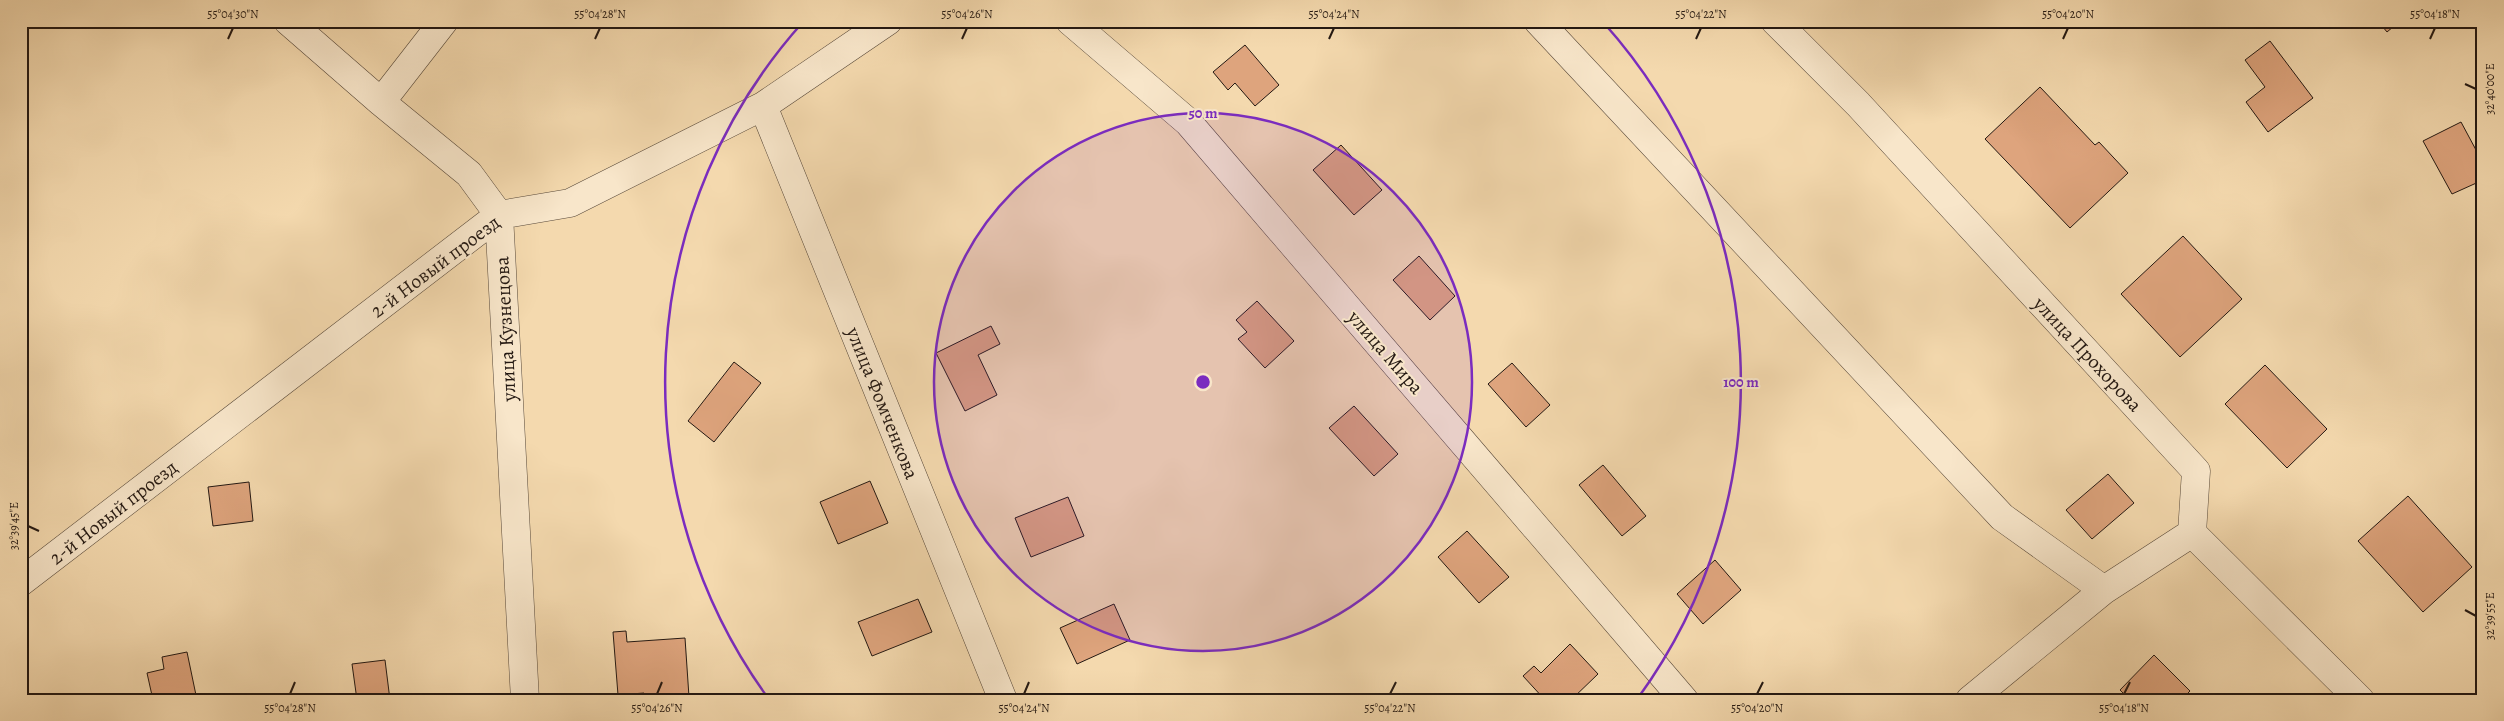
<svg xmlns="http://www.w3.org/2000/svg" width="2504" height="721" viewBox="0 0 2504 721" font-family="Alegreya,serif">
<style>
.building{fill:#dea47d;stroke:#231812}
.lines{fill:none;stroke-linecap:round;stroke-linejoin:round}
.minor-casing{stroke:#574839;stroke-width:29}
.minor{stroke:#f8e6ca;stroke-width:28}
.ticks{fill:none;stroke:#231812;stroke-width:2}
.ring{fill:none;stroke:#7b2cbf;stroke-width:2.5}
.labels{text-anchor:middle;stroke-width:4;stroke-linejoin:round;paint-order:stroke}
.street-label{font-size:20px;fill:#231812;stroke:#f8e6ca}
.centre{fill:#7b2cbf;stroke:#f8e6ca;stroke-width:2.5}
.ring-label{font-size:15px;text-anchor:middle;font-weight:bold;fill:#7b2cbf;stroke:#f8e6ca;stroke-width:4;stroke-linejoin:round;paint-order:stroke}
.neatline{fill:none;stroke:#231812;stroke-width:2}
.ticks-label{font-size:12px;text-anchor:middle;fill:#231812}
</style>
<rect width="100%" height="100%" fill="#f4d9ae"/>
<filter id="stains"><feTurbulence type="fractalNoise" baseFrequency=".004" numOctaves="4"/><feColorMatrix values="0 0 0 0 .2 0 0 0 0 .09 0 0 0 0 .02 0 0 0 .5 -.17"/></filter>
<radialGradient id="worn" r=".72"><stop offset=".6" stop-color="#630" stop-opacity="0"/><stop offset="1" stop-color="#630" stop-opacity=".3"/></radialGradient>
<path class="building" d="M2378,21H2400L2387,32Z
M2270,41L2313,98L2268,132L2246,102L2265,87L2245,60Z
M1245,45L1279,85L1255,106L1235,83L1228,90L1213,72Z
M2040,87L2095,145L2099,142L2128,173L2070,228L1985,139Z
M2461,122L2483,163V180L2452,194L2423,141Z
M1341,145L1382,190L1354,215L1313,170Z
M2183,236L2242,299L2180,357L2121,294Z
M1419,256L1455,296L1430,320L1393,280Z
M1257,301L1294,341L1265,368L1238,339L1247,332L1236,320Z
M991,326L1000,344L978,355L997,395L965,411L936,353Z
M734,362L761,383L714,442L688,421Z
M1512,363L1550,405L1526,427L1488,384Z
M2265,365L2327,429L2287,468L2225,404Z
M1354,406L1398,454L1374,476L1329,428Z
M1603,465L1646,516L1622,536L1579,485Z
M2108,474L2134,503L2092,539L2066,510Z
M870,481L888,523L838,544L820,502Z
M249,482L253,521L213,526L208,487Z
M2408,496L2472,567L2423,612L2358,541Z
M1068,497L1084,536L1031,557L1015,518Z
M1467,531L1509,577L1479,603L1438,557Z
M1715,560L1741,590L1703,624L1677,594Z
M918,599L932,632L872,656L858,622Z
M1114,604L1130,640L1077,664L1060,628Z
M626,631L627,642L685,638L689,697L644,700V693L618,695L613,632Z
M1570,644L1598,674L1571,700H1545L1523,676L1534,666L1541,673Z
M187,652L197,700H153L147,673L164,669L162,657Z
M2154,655L2190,691L2181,700H2130L2120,690Z
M385,660L390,700H357L352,664Z
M962,694L964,700H947Z"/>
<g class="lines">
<g class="minor-casing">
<path id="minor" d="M288,21L381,102L469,174L499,215L525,700
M1070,21L1188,122L1684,700
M1538,21L2002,517L2104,590
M1775,21L1858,104L2196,471L2192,533L2360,700
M381,102L444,21
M763,106L1003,700
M21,582L499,215L570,203L763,106L888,21
M1970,700L2104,590L2192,533"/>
</g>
<use href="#minor" class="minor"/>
</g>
<path class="ticks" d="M228,39L233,28M595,39L600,28M962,39L967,28M1329,39L1334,28M1696,39L1701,28M2063,39L2068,28M2430,39L2435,28M2465,84L2476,89M28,526L39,531M2465,610L2476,616M290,694L295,682M657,694L662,682M1024,694L1029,682M1390,694L1396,682M1757,694L1763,682M2124,694L2130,682"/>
<circle cx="1203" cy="382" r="269" fill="#7b2cbf" fill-opacity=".12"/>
<g class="ring">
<circle cx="1203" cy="382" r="269"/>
<path d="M768 698A538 538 0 0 1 803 22M1603 22A538 538 0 0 1 1638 698"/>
</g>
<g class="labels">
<g class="street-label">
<text transform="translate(435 266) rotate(-37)" y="7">2-й Новый проезд</text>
<text transform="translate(505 329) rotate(-93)" y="7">улица Кузнецова</text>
<text transform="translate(1386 352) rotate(49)" y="7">улица Мира</text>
<text transform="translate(2088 354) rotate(47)" y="7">улица Прохорова</text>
<text transform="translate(883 403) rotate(68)" y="7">улица Фомченкова</text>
<text transform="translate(113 512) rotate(-38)" y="7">2-й Новый проезд</text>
</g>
</g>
<circle cx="1203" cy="382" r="8" class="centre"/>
<g class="ring-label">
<text x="1203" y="118">50 m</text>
<text x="1741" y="387">100 m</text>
</g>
<rect width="2504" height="721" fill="none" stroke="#f4d9ae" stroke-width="55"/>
<rect x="28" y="28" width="2448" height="666" class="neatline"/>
<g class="ticks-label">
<text x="233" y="18">55°04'30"N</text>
<text x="600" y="18">55°04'28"N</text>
<text x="967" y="18">55°04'26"N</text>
<text x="1334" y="18">55°04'24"N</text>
<text x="1701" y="18">55°04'22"N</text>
<text x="2068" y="18">55°04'20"N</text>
<text x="2435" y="18">55°04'18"N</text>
<text transform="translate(2490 89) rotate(-90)" y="4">32°40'00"E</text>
<text transform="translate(14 526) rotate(-90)" y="4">32°39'45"E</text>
<text transform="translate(2490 616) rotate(-90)" y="4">32°39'55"E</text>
<text x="290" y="712">55°04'28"N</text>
<text x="657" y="712">55°04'26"N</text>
<text x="1024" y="712">55°04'24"N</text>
<text x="1390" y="712">55°04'22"N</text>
<text x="1757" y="712">55°04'20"N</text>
<text x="2124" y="712">55°04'18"N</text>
</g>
<rect width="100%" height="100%" filter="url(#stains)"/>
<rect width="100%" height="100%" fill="url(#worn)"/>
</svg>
